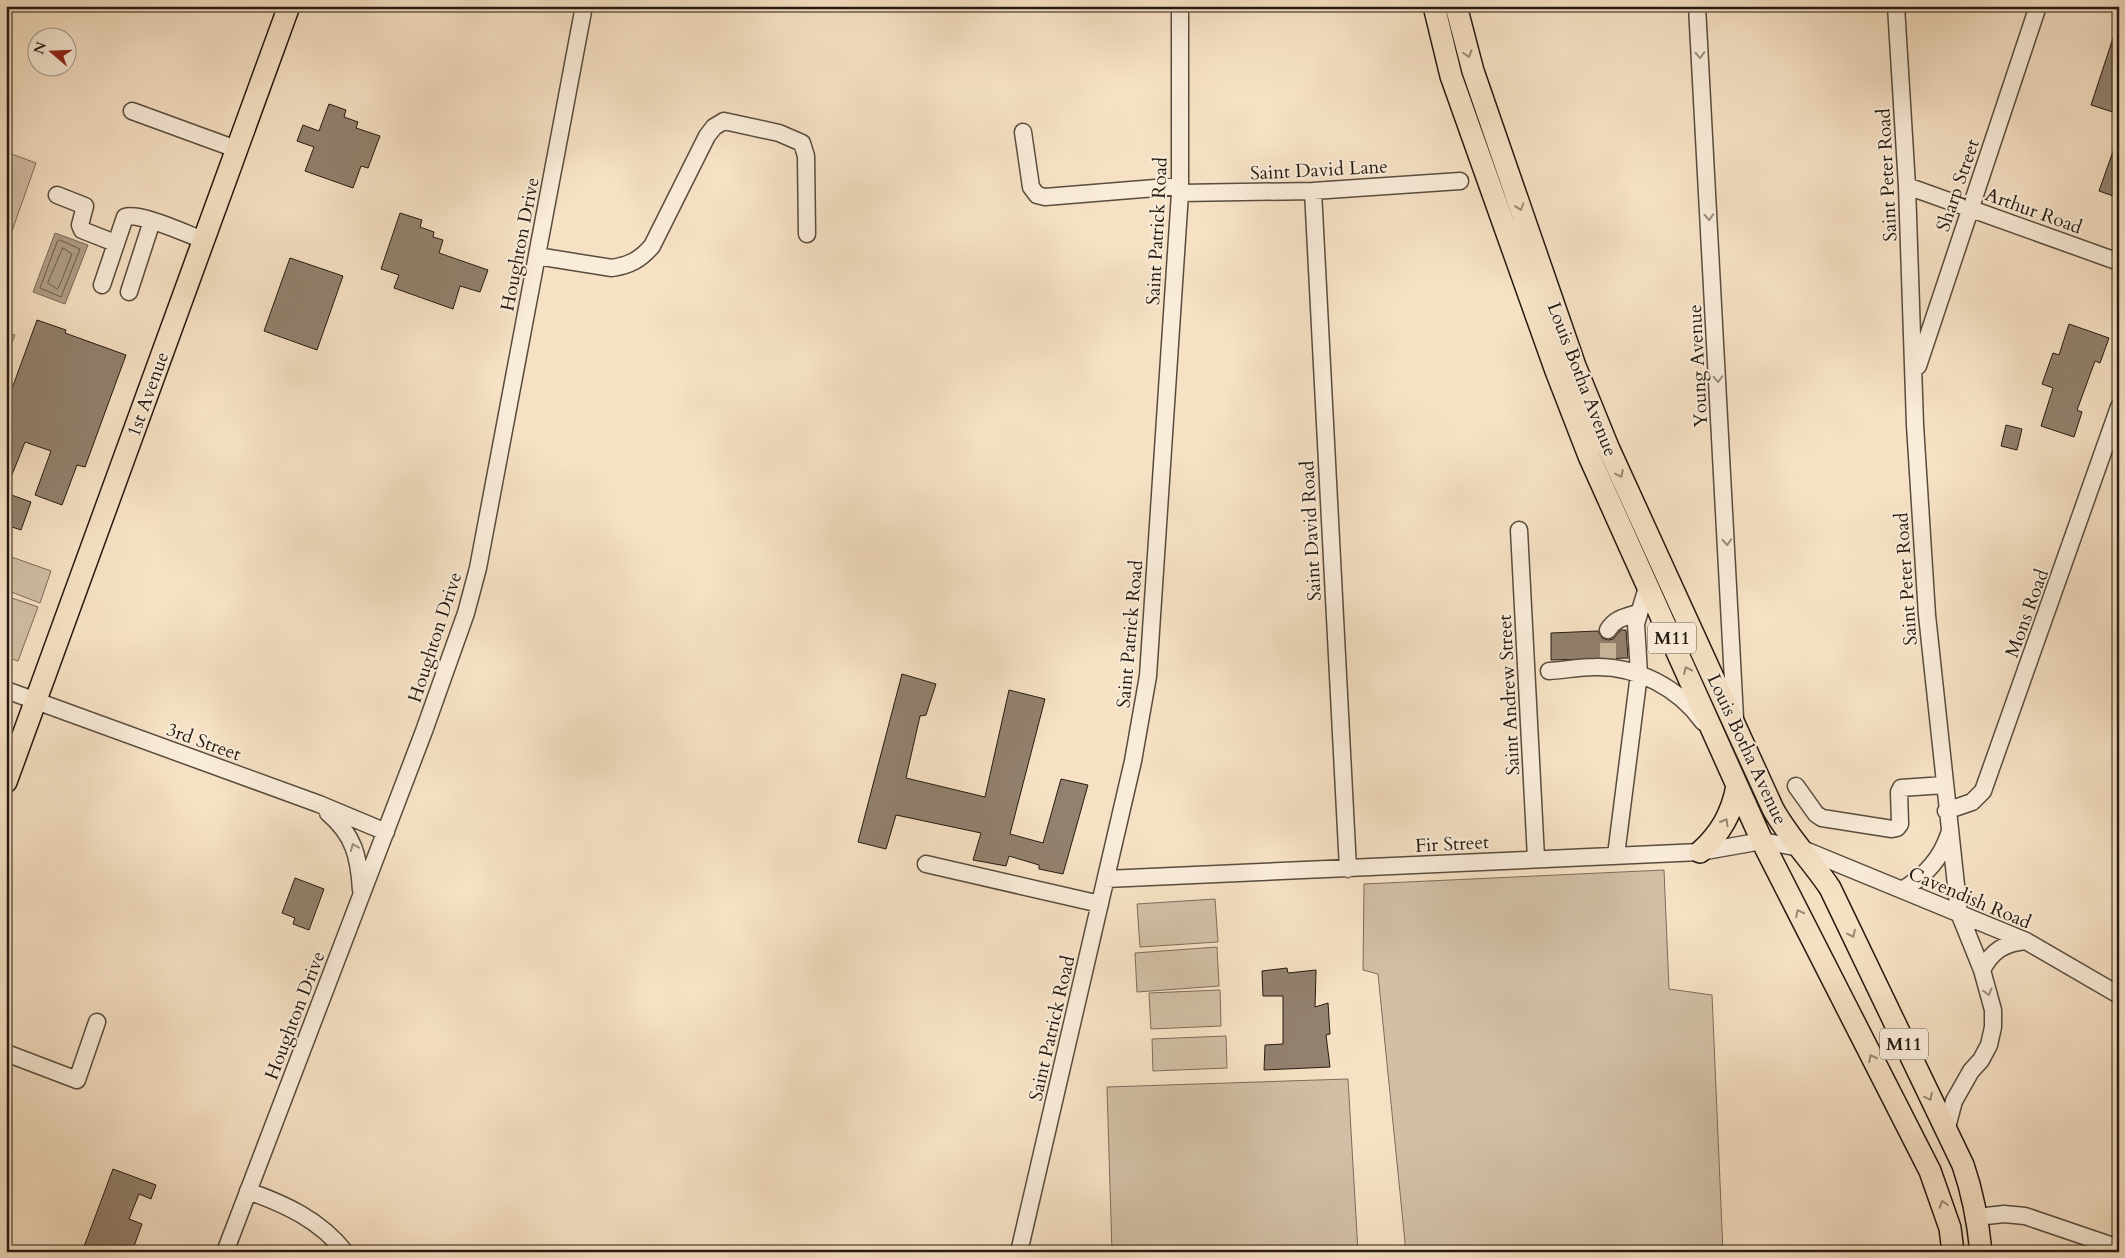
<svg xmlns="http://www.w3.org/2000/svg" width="2125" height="1258" viewBox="0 0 2125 1258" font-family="Cardo,serif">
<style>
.green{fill:#d2bfa6;stroke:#7c6c5c}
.water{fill:#af9d87;stroke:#786958}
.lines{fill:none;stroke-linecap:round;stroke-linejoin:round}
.shore{stroke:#6a5c4c;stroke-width:1}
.building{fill:#92816e;stroke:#251a11}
.minor-tunnel{stroke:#ccb9a0;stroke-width:16;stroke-dasharray:16 8;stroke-linecap:butt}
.minor-casing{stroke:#594c3e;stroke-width:19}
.major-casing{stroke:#251a11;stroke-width:24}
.minor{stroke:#f9ecd9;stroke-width:16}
.major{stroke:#f6e1c4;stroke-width:21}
.oneway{stroke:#988773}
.oneway2{stroke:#9a8e7f}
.labels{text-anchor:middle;stroke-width:4;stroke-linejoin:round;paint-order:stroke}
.shield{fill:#f9ecd9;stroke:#65594d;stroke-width:1}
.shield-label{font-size:18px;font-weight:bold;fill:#251a11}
.street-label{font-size:19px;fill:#251a11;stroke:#f9ecd9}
</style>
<rect width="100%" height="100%" fill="#f6e1c4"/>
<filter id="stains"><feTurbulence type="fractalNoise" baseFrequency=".004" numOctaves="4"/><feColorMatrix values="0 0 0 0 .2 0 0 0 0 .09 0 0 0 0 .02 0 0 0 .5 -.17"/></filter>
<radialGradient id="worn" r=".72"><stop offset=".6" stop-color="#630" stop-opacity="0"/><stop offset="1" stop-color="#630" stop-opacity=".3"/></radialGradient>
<path class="green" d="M6,152L36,163L6,248Z
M6,332L15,335L6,358Z
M6,555L51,571L40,603L6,590Z
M6,596L38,607L18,661L6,657Z
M1664,870L1669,989L1712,995L1723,1252H1406L1378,974L1363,970L1364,884Z
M1215,899L1218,942L1140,947L1137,904Z
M1217,947L1219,986L1137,992L1135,953Z
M1220,990L1221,1026L1151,1029L1149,993Z
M1226,1036L1227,1068L1153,1071L1152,1039Z
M1348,1079L1358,1252H1112L1107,1087Z"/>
<path class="water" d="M55,233L88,245L65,304L33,292Z"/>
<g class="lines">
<path class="shore" d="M60,240L80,249L61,297L40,288L57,242Z
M63,248L72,254L59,287L57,289L48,283Z"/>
</g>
<path class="building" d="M2116,29L2119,30V114L2091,105Z
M329,104L346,110L344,117L358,122L356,128L380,136L368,168L361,166L353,188L305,171L314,147L297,141L303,125L319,131Z
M2117,140L2119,141V198L2099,191Z
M400,213L422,220L420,227L434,232L433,237L443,240L439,253L488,270L480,292L460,286L453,309L394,288L399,275L381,269Z
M290,258L343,276L317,350L264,331Z
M37,320L66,330L65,333L126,355L85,467L77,465L62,505L35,495L51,451L25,442L6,490V405Z
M2069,324L2109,338L2100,363L2095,361L2077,410L2082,412L2074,437L2041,426L2053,388L2042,384L2053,353L2059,355Z
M2006,425L2022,429L2017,450L2001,446Z
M6,493L31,502L21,530L6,525Z
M1621,630H1626L1628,658L1551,660V633L1598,631L1602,638L1608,640L1613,639Z
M902,674L936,684L926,715L920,716L906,778L985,797L1009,690L1045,699L1010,834L1043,843L1061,779L1088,785L1063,874L1039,869V865L1009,856L1006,866L973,860L981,833L896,815L886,849L858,842Z
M295,878L324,889L309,930L293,924L295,918L282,913Z
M1287,968L1288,973L1316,970L1315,1007L1328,1003L1330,1034L1326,1035L1330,1067L1264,1070L1265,1045L1283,1044V996H1263L1262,971Z
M113,1169L156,1185L151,1199L139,1194L129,1219L142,1224L133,1249L122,1245L119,1252H82Z"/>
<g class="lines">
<path class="minor-tunnel" d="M1608,659V630"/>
<g class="minor-casing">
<path id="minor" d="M1697,6L1735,718
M1896,6L1907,186L1915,425L1927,615L1959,913L1982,970L1993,1010V1027L1989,1045L1981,1060L1971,1071L1954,1101L1946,1131
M132,111L236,149
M1023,132L1031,187L1037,195L1045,197L1180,186
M1907,186L2119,262
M1313,191L1348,869
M1180,193L1313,191L1460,181
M57,195L85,206L80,225L82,230L115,243
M537,256L612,268C630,265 640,260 652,246L707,136L714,127L724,121L779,133L802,143L806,156L807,234
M102,285L125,217C140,212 187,234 203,240
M129,292L152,221
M1918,366L2038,6
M1519,530L1536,858
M1608,630C1615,618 1626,617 1638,613
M1549,671C1564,670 1580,667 1595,667C1637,666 1679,688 1703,722
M6,690L319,804L386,832
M1796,786L1816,814L1822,818L1892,829L1897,828L1900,824L1899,792L1901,788L1944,785
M1946,811L1972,802L1983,791L2119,407
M328,813C354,835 359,857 361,890
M1616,855L1639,674L1636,624L1648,584
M926,864L1100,904
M1106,879L1700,852L1762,841L1800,848L2026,941L2119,995
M1902,890C1924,877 1941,859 1949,834
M1982,970C1992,951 2004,943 2026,941
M6,1053L77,1080L97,1022
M248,1191C285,1204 320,1220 345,1252
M1977,1217L2004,1214L2025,1216L2119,1248
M225,1252L424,731L466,613L478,568L584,6
M1019,1252L1133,761L1148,676L1180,193V6"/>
</g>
<g class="major-casing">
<path id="major" d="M1434,6L1451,76L1556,371L1589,456L1762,841L1930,1171L1950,1228L1953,1252
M1456,6L1473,71L1575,366L1608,447L1773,809C1789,838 1812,861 1830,888L1963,1165C1973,1194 1978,1221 1981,1252
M6,782L289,6
M1700,852C1721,833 1732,813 1737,786"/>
</g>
<use href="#minor" class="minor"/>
<use href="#major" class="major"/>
</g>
<defs><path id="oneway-chevron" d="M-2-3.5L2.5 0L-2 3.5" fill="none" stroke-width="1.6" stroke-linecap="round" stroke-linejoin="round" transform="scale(1.25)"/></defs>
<g class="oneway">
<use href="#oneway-chevron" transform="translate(1468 54) rotate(74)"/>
<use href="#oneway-chevron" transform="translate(1520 207) rotate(71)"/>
<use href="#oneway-chevron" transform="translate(1620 474) rotate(65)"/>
<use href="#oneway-chevron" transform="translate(1687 670) rotate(-114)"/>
<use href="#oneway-chevron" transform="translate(1725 822) rotate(-60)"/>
<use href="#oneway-chevron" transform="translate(1799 913) rotate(-117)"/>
<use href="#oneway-chevron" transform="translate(1852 934) rotate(64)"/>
<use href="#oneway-chevron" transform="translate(1872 1058) rotate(-117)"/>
<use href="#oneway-chevron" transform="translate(1929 1097) rotate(64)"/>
<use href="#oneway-chevron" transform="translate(1943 1204) rotate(-108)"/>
</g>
<g class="oneway2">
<use href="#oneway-chevron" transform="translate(1700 55) rotate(87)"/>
<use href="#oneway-chevron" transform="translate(1709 217) rotate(87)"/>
<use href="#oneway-chevron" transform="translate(1718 379) rotate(87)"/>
<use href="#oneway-chevron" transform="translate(1727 542) rotate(87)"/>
<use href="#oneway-chevron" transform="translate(354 847) rotate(-112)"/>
<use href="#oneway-chevron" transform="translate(1988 992) rotate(75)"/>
</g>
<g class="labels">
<g class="shield">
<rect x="1648" y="622.5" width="48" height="31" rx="4"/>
<rect x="1880" y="1028.5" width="48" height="31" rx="4"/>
</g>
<g class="shield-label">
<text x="1672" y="644">M11</text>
<text x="1904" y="1050">M11</text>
</g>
<g class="street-label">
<text transform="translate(1319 169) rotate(-3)" y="7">Saint David Lane</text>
<text transform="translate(1886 175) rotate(-93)" y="7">Saint Peter Road</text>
<text transform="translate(1957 185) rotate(-71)" y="7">Sharp Street</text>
<text transform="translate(2034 210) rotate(20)" y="7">Arthur Road</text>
<text transform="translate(1156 231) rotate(-87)" y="7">Saint Patrick Road</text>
<text transform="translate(519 244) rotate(-79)" y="7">Houghton Drive</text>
<text transform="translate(1697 366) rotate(-93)" y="7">Young Avenue</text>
<text transform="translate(1583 379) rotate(69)" y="7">Louis Botha Avenue</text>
<text transform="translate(147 394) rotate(-70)" y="7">1st Avenue</text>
<text transform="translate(1310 531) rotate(-93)" y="7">Saint David Road</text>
<text transform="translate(1905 579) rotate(-94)" y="7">Saint Peter Road</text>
<text transform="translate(2026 613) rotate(-70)" y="7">Mons Road</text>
<text transform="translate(1129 634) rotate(-85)" y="7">Saint Patrick Road</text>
<text transform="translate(434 637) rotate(-72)" y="7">Houghton Drive</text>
<text transform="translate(1508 695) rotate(-93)" y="7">Saint Andrew Street</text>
<text transform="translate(204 741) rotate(20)" y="7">3rd Street</text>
<text transform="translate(1748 749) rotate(65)" y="7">Louis Botha Avenue</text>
<text transform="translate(1452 843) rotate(-3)" y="7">Fir Street</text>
<text transform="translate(1970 897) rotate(23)" y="7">Cavendish Road</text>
<text transform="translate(294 1015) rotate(-69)" y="7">Houghton Drive</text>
<text transform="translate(1051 1028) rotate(-77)" y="7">Saint Patrick Road</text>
</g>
</g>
<rect width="2125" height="1258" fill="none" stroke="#f6e1c4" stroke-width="25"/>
<rect x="8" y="8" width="2110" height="1243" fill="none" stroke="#251a11" stroke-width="2.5"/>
<rect x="12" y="12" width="2100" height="1233" fill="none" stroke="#251a11"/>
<g transform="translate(52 52) rotate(289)"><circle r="24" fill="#f9ecd9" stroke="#a49889"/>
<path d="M0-4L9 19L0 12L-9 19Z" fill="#8f2418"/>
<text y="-8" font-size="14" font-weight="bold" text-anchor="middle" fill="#251a11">N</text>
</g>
<rect width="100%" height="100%" filter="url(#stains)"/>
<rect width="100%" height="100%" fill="url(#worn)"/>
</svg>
